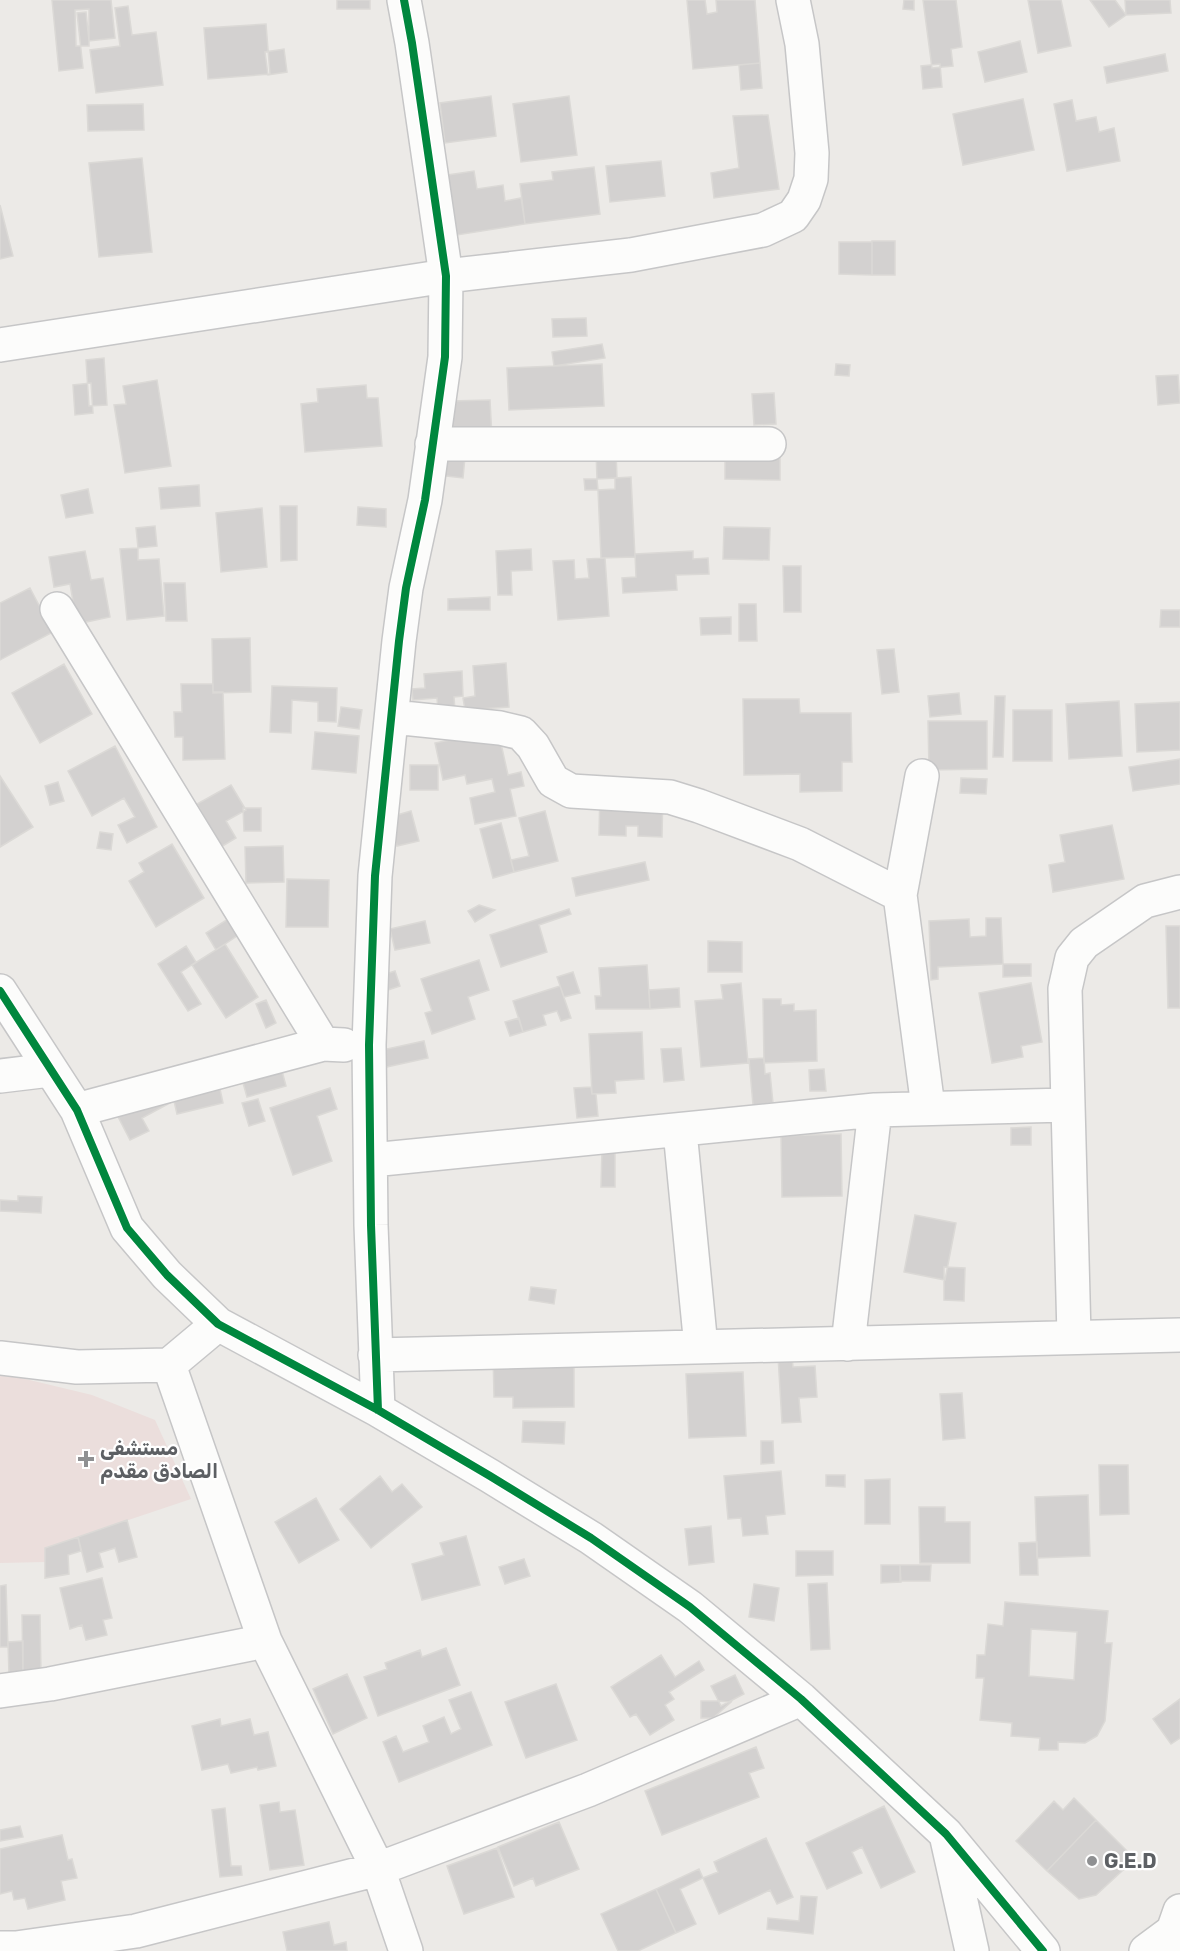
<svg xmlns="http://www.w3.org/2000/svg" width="1180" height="1951" viewBox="0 0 1180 1951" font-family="Rubik,'Noto Naskh Arabic',sans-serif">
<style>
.medical{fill:#ebdedc}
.building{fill:#d3d1d0;stroke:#dbd9d6;stroke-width:1.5;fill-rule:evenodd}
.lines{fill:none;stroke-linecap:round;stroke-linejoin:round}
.street-casing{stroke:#c6c6c7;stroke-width:36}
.secondary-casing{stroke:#c6c6c6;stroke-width:36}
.street{stroke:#fcfcfb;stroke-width:33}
.secondary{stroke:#fcfcfb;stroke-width:33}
.cycleway-casing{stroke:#fff;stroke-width:11}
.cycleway{stroke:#00873e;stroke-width:8}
.poi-dot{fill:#8f9092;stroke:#fff;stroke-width:2}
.labels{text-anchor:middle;stroke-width:4.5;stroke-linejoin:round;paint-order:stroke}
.poi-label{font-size:20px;font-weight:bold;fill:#5d6064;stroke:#fff;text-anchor:start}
</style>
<rect width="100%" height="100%" fill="#eceae7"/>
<path class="medical" d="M0,1376L17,1377L92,1395L155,1420L191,1499L45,1548V1562L0,1563Z"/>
<path class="building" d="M52,0H111L115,38L89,41L86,12L77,13L83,68L59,71Z
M337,0H370V9H337Z
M687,0H705L707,14L717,12L716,0H755L760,63L693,69Z
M904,0H914V10L903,9Z
M923,0H956L962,47L951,49L953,66L932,68Z
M1028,0H1061L1071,46L1038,53Z
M1090,0H1115L1126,15L1109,27Z
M1125,0H1170L1171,13L1126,15Z
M128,6L132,35L156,32L163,85L96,93L90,50L120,46L115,8Z
M89,9V46H76L75,10Z
M266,24L270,74L208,79L204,28Z
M1020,41L1027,72L985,82L978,52Z
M284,49L287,72L268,75L265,52Z
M1165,54L1168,71L1107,83L1104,67Z
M760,63L762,88L741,90L739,65Z
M940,64L942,87L923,89L921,66Z
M491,96L496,136L445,143L440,103Z
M569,96L577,155L521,162L513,104Z
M1023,99L1034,150L963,165L953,114Z
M1072,100L1076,121L1096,117L1099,132L1114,128L1120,161L1067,171L1054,104Z
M143,104L144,130L88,131L87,105Z
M768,115L779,189L714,198L711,173L739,168L733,116Z
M142,158L152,252L99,257L89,163Z
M661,161L665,196L610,202L606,166Z
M594,167L600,214L525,224L520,184L553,180L552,172Z
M474,171L477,189L503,185L505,201L521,198L525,224L457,235L448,175Z
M0,205L13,256L0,259Z
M895,241V275H872V241Z
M839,242H872V275L839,274Z
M586,318L587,336L553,337L552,319Z
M602,344L605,358L554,366L552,352Z
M104,358L107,405L89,406L86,360Z
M602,364L604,406L509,410L507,368Z
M836,364L850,365L849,376L835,375Z
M1178,375L1180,403L1158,405L1156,376Z
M157,380L171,466L125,473L114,405L126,404L123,386Z
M91,383L93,413L75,415L73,385Z
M366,385L367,398H378L382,446L305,452L301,404L318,402L317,389Z
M774,393L776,424L754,425L752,394Z
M490,400L492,438L451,439L449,401Z
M616,451L617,478L597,479L596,452Z
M725,451L780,452V480L725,479Z
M440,454L465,457L463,478L438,475Z
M631,477L635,557L601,558L598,490L615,489V478Z
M584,479H597L598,490H585Z
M199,485L200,506L161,509L159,488Z
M88,489L93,513L66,518L61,495Z
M280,506H297V560L281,561Z
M358,507L386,509V527L357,525Z
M262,508L267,567L221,572L216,513Z
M155,526L157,546L138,548L136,528Z
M724,527L770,528L769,560L723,559Z
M138,548V560L159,559L164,616L127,620L120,549Z
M531,549L532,570L511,571L512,595H498L496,551Z
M85,551L91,580L103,578L110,617L77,624L70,584L54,587L49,557Z
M693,551V559L708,558L709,574L676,575L677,590L623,593L622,578L636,577L635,554Z
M605,558L609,616L558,620L553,561L574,560L575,579L589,578L587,559Z
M783,566H801V612H784Z
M164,583H185L187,621H166Z
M30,588L53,632L0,660V603Z
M490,597V610H448V599Z
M739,604H756L757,641H739Z
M1161,610H1180V627H1160Z
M731,617V634L701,635L700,618Z
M250,638L251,692L213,693L212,639Z
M894,649L899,692L882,694L877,650Z
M506,663L509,707L465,710L463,698L475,696L473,666Z
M64,664L92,714L40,743L12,693Z
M462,671L463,696L454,697L455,710L438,711L437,698L413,700L412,689L425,688L424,674Z
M181,684H213V692H223L225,759L183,760V737H175L174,712H182Z
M272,686L337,688L336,722L318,721V702L292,700L291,733L270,732Z
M959,693L961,714L930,717L928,696Z
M995,696H1005L1003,757H993Z
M743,699H799L800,713H851L852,762H842V791L800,792V774L744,775Z
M1119,701L1122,756L1069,759L1066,704Z
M1180,702V750L1137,752L1135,704Z
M341,707L362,710L359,729L338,726Z
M1013,710H1052V761H1013Z
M928,721H987V769L929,770Z
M498,730L508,775L521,772L524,786L510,789L516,816L475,824L470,798L495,792L492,779L467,784L465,775L443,780L435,743Z
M315,732L359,736L356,773L312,769Z
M115,746L157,827L127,843L118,825L135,817L124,798L92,816L68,771Z
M1180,759V784L1133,791L1129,767Z
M410,765H438V790H410Z
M0,776L33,827L0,847Z
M961,778L987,779L986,794L960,793Z
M58,782L64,801L50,805L45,786Z
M231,785L246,810L226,821L236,838L221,847L197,804Z
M600,788L663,790L662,837L638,836V826H626V836L599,835Z
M243,808H261V831H244Z
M411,811L419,841L397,846L390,817Z
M545,811L558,861L514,872L511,860L529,856L519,818Z
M501,823L514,872L493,878L480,829Z
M1112,825L1124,879L1053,892L1049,865L1065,862L1060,835Z
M100,832L113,834L111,850L97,848Z
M172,844L204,898L156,927L129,881L144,872L139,863Z
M283,846L284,882L246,883L245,847Z
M645,862L649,880L576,896L572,878Z
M287,879L329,880L328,927H286Z
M479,905L495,910L475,922L468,911Z
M569,909L571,914L539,925L547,952L501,967L490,935Z
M239,912L249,928L216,950L206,933Z
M986,918H1001L1003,964L938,967V979L931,980L929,921L969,919L970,937L986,936Z
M425,921L430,943L395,950L390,929Z
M1166,926H1180V1008H1168Z
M708,941L742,942V972H708Z
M225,944L258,997L226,1018L192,965Z
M186,946L196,962L181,972L201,1004L188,1011L158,964Z
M479,960L489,990L468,997L475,1019L432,1034L425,1013L432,1011L421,979Z
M1003,964H1031V976L1003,977Z
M647,965L650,1009H596L595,996H601L599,968Z
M395,971L400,986L379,993L374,978Z
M573,972L580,993L564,997L557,977Z
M741,983L748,1063L701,1067L695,1001L723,999L721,985Z
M1031,983L1042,1042L1021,1046L1023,1057L992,1063L979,993Z
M560,986L571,1018L561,1021L557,1011L543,1015L546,1025L523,1032L513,1001Z
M679,988L680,1007L650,1009L649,990Z
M763,999H781V1005L794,1004V1011L816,1010L817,1061L764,1063Z
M266,1000L276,1023L266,1028L256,1004Z
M519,1018L523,1032L510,1036L505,1022Z
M642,1032L644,1079L615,1081L616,1093L592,1094L589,1034Z
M424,1041L428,1058L382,1068V1050Z
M681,1048L684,1080L664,1082L661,1049Z
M277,1052L286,1086L247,1097L243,1083L226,1087L220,1089L223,1103L177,1114L174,1101L189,1097L183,1075Z
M764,1058L765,1074L770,1073L773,1103L753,1105L749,1059Z
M824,1069L826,1091H810L809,1070Z
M158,1081L170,1103L142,1118L149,1131L130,1140L112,1105Z
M591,1087L592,1094H596L598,1116L577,1118L574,1088Z
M330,1088L337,1109L317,1116L332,1161L293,1175L270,1108Z
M258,1099L265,1121L249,1126L242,1103Z
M1031,1127V1145H1011V1128Z
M841,1134L842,1196L782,1197L781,1136Z
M602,1147H615V1187H601Z
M18,1196L42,1197L41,1213L0,1211V1200L18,1201Z
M915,1215L956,1223L945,1280L904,1272Z
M944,1267L965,1268L964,1301L944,1300Z
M531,1287L556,1290L554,1304L529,1300Z
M574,1353V1407L513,1408V1397H494L493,1354Z
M778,1356H792L793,1367L815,1366L817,1397L799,1398L801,1422L782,1423Z
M743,1372L746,1436L689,1438L686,1374Z
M962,1393L965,1438L943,1440L940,1394Z
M523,1421L565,1422L564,1444L522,1442Z
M761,1441H773L774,1463L761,1464Z
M1099,1465H1128L1129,1514L1100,1515Z
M781,1471L785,1514L766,1516L768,1534L743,1536L741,1518L728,1519L724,1476Z
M826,1475H845V1487L826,1486Z
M380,1476L392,1492L402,1484L422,1507L371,1548L340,1509Z
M890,1479V1524H865V1480Z
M1088,1495L1090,1556L1037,1558L1035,1497Z
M316,1498L339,1540L299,1563L275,1522Z
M919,1507H945V1522H970V1563H920Z
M127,1520L137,1557L119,1562L115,1548L99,1553L103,1567L87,1572L78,1537Z
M711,1526L714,1562L689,1565L685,1529Z
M466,1536L480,1585L422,1600L412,1564L444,1555L440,1543Z
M78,1537L81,1551L68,1555L69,1574L45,1578V1548Z
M1037,1542L1038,1575H1020L1019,1543Z
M796,1551H833V1575L796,1576Z
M524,1559L530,1576L505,1584L499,1567Z
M881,1565H900L901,1582L881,1583Z
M900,1565H931L930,1581H900Z
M102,1578L112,1618L103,1620L107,1635L86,1640L82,1625L70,1629L60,1588Z
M827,1583L830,1649L811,1650L808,1584Z
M754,1584L779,1588L774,1621L749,1617Z
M6,1585L8,1647H0V1586Z
M1005,1602L1108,1611L1105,1643H1112L1105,1721L1097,1736L1085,1743L1058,1742V1750H1039L1040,1738L1011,1736L1012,1723L980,1720L984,1678H976L977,1655H985L988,1624L1003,1626ZM1031,1629L1077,1632L1074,1680L1029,1676Z
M22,1615H40L41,1674H23Z
M23,1641V1674L9,1675L8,1642Z
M446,1648L460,1685L378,1716L364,1677L387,1669L385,1663L420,1650L422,1657Z
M661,1655L675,1677L699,1661L704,1670L669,1692L674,1699L665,1705L674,1720L650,1735L636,1714L630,1717L611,1687Z
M347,1674L367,1718L333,1734L313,1689Z
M735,1675L744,1694L721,1706L711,1686Z
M556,1684L577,1740L526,1758L505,1702Z
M471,1692L492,1745L399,1782L383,1742L396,1736L403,1752L408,1750L429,1742L423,1726L444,1717L451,1734L461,1729L449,1700Z
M1180,1699V1738L1171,1744L1153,1719Z
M701,1701H719L731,1702L713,1718H701Z
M220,1719L221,1726L250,1719L254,1735L268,1732L276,1766L258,1770L257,1767L231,1773L228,1764L202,1770L192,1726Z
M756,1747L764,1768L749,1773L759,1797L662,1835L645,1791Z
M1074,1798L1096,1820L1047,1871L1016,1841L1054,1801L1063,1810Z
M279,1802L280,1812L295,1810L304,1865L270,1870L260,1805Z
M884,1806L915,1872L881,1888L862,1847L852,1852L862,1873L827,1889L806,1843Z
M225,1808L231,1866H241L242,1875L220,1877L212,1810Z
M1096,1820L1135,1859L1096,1895L1079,1899L1047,1871Z
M559,1822L579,1869L536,1886L533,1878L514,1886L498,1847Z
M20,1826L23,1837L0,1841V1830Z
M62,1835L68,1860L72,1859L77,1878L61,1881L65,1900L28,1909L25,1898L14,1900L12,1891L0,1894V1849Z
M766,1838L793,1897L777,1904L770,1890L719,1914L703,1878L718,1872L714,1862Z
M497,1848L514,1897L464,1914L447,1866Z
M699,1869L703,1878L680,1889L696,1924L676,1933L656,1889Z
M656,1889L676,1933L638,1951H618L601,1914Z
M801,1896L817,1897L813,1934L767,1929L768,1918L799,1921Z
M329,1922L334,1945L346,1942L347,1951H287L283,1932Z"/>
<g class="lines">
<g class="street-casing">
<path id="street" d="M0,345L446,276L631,255L763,230L793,216L804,200L811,179L812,153L802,44L793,0
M432,444H769
M57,609L323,1044
M393,717L500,728L521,733L533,746L553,781L571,791L670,797L699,806L800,844L900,895
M922,776L900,895L928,1107
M0,991L77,1110L127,1228L167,1275L218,1324L378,1410L490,1476L591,1538L690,1607L801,1699L946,1834L1043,1951
M0,1076L50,1070
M77,1110L323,1044L344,1045
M680,1131L701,1347
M372,1160L875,1110L1068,1105
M1074,1336L1065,989L1072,958L1084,943L1145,901L1180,892
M848,1344L875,1110
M375,1355L1180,1335
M0,1358L77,1367L169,1365L218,1324
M169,1365L265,1641L378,1869L406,1951
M378,1410L371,1225L369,1045L375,876L399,641L406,588L425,500L445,357L446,276L412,43L404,0
M0,1691L50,1684L265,1641
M947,1839L972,1951
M0,1948H16L136,1931L378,1869L588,1790L801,1699"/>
</g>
<g class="secondary-casing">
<path id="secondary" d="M1146,1951L1173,1931
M1173,1951V1931L1180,1911"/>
</g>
<use href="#street" class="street"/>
<use href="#secondary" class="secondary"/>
<g class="cycleway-casing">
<path id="cycleway" d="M0,991L77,1110L127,1228L167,1275L218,1324L378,1410L490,1476L591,1538L690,1607L801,1699L946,1834L1043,1951
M378,1410L371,1225L369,1045L375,876L399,641L406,588L425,500L445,357L446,276L412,43L404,0"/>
</g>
<use href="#cycleway" class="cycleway"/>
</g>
<g class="poi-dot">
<path d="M83 1450h6v6h6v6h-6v6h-6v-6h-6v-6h6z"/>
<circle cx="1092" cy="1861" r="6"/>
</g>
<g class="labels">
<g class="poi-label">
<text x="100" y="1455">مستشفى<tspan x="100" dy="23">الصادق مقدم</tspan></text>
<text x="1104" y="1868">G.E.D</text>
</g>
</g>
</svg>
